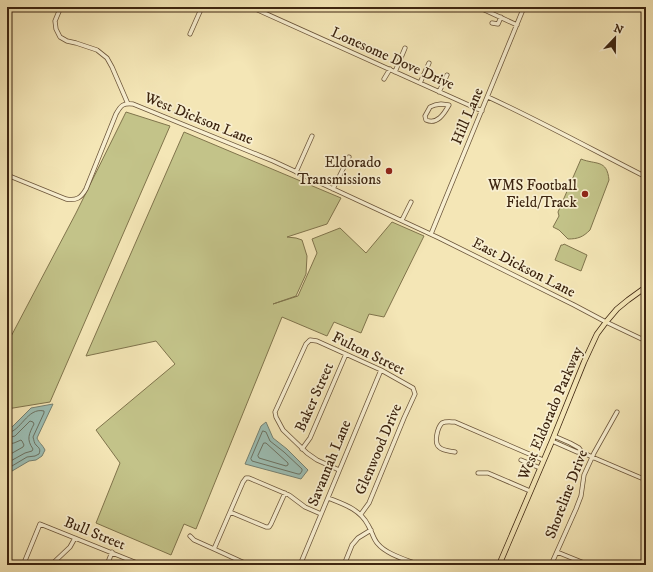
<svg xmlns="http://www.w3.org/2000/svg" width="653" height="572" viewBox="0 0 653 572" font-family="'IM FELL DW Pica',serif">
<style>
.green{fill:#c3c389;stroke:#80744c}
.water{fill:#9cbeb4;stroke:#768172}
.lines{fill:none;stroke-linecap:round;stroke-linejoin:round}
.shore{stroke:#6c7262;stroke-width:1}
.minor-casing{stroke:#6b553a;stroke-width:5}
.major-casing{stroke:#3d2510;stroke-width:6}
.minor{stroke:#f8efd0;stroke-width:3.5}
.major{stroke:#f4e6b6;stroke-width:4.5}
.poi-dot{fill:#8f2418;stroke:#f8efd0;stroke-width:1.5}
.labels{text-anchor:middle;stroke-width:3.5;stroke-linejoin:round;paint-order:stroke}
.street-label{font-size:15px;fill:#3d2510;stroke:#f8efd0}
.poi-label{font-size:15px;fill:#3d2510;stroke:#f8efd0;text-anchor:end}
</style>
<rect width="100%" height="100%" fill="#f4e6b6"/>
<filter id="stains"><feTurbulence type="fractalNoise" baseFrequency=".005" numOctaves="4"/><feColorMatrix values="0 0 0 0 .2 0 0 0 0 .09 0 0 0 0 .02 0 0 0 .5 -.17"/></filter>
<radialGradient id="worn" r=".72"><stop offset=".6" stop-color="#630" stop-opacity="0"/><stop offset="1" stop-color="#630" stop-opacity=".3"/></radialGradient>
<path class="green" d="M126,112L170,126L50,402L7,409V344L76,213Z
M184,132L341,198L327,224L287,237L296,238L302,240L307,256L306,274L296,296L273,304L298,296L317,253L312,239L340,228L366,253L392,222L424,236L384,317L369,314L361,333L334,322L327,336L282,317L196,529L184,524L171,555L96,523L120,463L96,430L175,364L156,341L86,356Z
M581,159C596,165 607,159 609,180L590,230C583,237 578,239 568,239L559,230L553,227L559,216L558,212Z
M564,244L587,255L581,271L555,260L561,245H563Z"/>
<path class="water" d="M53,404L37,438C39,443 42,444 45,450L42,456L36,460L29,461L7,474V429H10L31,408Z
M266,422L273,438L287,449L308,470L301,479L245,464L261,426Z"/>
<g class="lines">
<path class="shore" d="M263,431L266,432L270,441L284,452L302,469V471L300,474H298L252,461L251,459Z
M7,433C21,432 27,407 44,411V413L33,437C34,440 34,443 36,445C39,448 41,449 39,454L35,456L27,457L7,469
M7,438L15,436L30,421L33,422L34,424C29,434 26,439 33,449L32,451L25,453L7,463
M264,443H266L288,463V465L286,466L259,458L258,456Z
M7,444L14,443L21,440L22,441L24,445L23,447L7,456"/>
<g class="minor-casing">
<path id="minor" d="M64,7L60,9L55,21L56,29L60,37L67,41L76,43L97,50L107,58L112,67L128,104
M251,7L482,111
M478,7L517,25
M492,23L498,24L501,17
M190,34L202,7
M395,72L405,48
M384,79L390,69
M420,83L429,63
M439,92L447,75
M488,97C542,122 593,150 646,177
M441,104L449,105C444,114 437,125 426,120L425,116L430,107L435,105Z
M296,172L312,136
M7,175L66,199C76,201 81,198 86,189L116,114C121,105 123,103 133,104L273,161L439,238L574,305L606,322L646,341
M333,189L349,157
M402,220L411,202
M431,234L524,7
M554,436L570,443L579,448L582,452L592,457L646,480
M552,441L577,452H582
M302,449L310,438L346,354
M455,452C450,451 443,451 439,447C434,443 437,428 442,423C446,421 451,422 455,422L543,460
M521,460L540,468
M339,470L317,460L307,453L283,430L276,417L275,412L306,344L310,340L317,341L381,370L413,388L415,394L404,418L369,503L361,514
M478,473H488L530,491
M328,498C343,504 360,509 368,525C372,531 373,539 378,544C386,554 407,560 419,565
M230,512L266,527H269L271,524L285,493
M190,536L194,540L214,549L249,565
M214,549L243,482L246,478H249L289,495L305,507L321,514
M557,552L589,565
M26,565L24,563L40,524L142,565
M51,565L70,547L75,538
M107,565L112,552
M300,565L381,370
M344,565L352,545L358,538L371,530
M551,565L576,509L581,496L584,475L594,453L617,412"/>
</g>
<g class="major-casing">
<path id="major" d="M499,565L552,441L584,362L597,334L606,322L617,309L628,300L646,287"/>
</g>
<use href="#minor" class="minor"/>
<use href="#major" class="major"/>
</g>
<g class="poi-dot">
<circle cx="389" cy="171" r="4"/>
<circle cx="585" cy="194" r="4"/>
</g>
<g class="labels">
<g class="street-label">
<text transform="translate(393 58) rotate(24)" y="5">Lonesome Dove Drive</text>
<text transform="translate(467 116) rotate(-67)" y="5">Hill Lane</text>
<text transform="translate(199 118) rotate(22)" y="5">West Dickson Lane</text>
<text transform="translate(524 267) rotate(27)" y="5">East Dickson Lane</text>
<text transform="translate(369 353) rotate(26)" y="5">Fulton Street</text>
<text transform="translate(314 397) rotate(-66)" y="5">Baker Street</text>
<text transform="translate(550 413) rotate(-67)" y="5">West Eldorado Parkway</text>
<text transform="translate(378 449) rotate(-67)" y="5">Glenwood Drive</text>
<text transform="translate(329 463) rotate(-68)" y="5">Savannah Lane</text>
<text transform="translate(566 494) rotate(-69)" y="5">Shoreline Drive</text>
<text transform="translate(95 533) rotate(22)" y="5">Bull Street</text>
</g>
<g class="poi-label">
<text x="381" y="167">Eldorado<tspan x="381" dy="17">Transmissions</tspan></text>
<text x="577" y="190">WMS Football<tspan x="577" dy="17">Field/Track</tspan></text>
</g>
</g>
<rect width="653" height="572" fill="none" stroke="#f4e6b6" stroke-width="24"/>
<rect x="8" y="8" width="637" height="556" fill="none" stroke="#3d2510" stroke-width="2"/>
<rect x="12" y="12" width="629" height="548" fill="none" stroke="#3d2510"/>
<g transform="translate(615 38) rotate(22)" stroke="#f8efd0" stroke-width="3" paint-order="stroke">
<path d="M0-3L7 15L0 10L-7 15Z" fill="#3d2510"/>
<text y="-6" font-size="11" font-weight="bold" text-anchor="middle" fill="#3d2510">N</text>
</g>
<rect width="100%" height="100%" filter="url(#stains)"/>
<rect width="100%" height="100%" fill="url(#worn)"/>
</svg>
